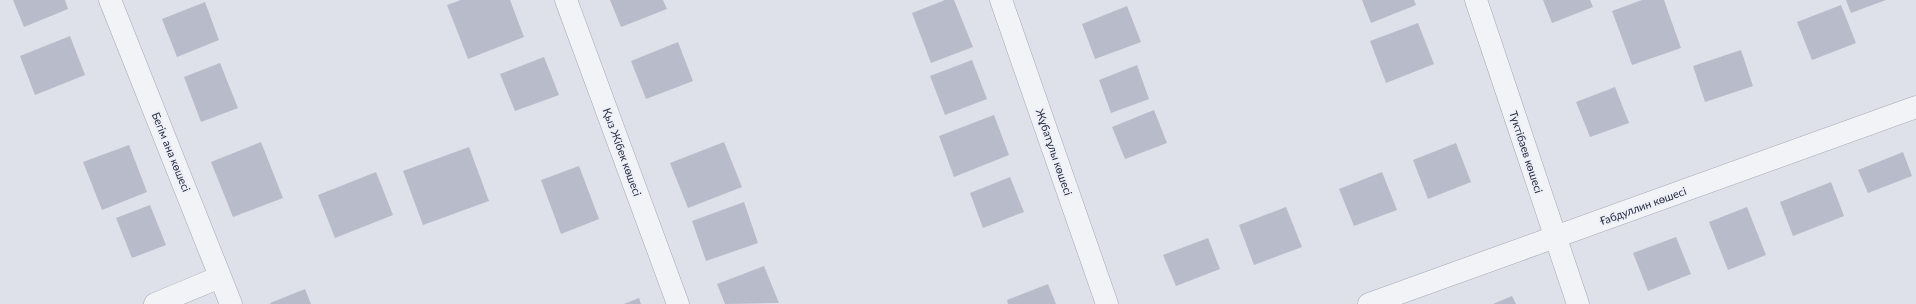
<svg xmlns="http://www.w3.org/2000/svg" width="1916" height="304" viewBox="0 0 1916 304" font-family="Lato,sans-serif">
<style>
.building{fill:#b8bcca}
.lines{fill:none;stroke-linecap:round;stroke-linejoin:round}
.street-casing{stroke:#a3a7b4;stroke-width:23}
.street{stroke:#f1f3f7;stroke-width:22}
.labels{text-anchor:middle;stroke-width:4;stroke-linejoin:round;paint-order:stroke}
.street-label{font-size:11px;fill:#262c42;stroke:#eef0f7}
</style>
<rect width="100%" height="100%" fill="#dee1e9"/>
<path class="building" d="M13,0H65L68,9L24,27Z
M461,0H510L524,37L468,59L447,5Z
M610,0H663L667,9L621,27Z
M945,0H954L973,47L931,63L912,13Z
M1362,0H1414L1416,5L1371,23Z
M1543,0H1590L1593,7L1552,23Z
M1642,0H1664L1681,48L1632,65L1612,11Z
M1846,0H1886L1851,13Z
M205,2L219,40L177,57L162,19Z
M1841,5L1856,43L1812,60L1797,22Z
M1127,6L1141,42L1095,59L1082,24Z
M1418,23L1434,64L1386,83L1370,41Z
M70,36L85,75L35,95L20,56Z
M678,42L693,81L646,99L631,61Z
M1741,50L1753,86L1705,102L1693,66Z
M544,57L559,95L515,111L500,74Z
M972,60L987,99L945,115L930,76Z
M220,63L238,108L201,122L184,77Z
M1137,65L1149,99L1111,113L1099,80Z
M1615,87L1629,123L1590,137L1576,102Z
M1154,110L1167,143L1125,159L1112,127Z
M994,115L1009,155L954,177L939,136Z
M261,142L283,198L233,217L211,162Z
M724,142L742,187L688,208L670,163Z
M1456,143L1471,182L1428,199L1413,160Z
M129,145L147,192L102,210L83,162Z
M469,147L489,201L423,225L403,171Z
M1903,152L1912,176L1868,193L1858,170Z
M579,166L599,219L561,234L541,180Z
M376,172L393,215L335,238L318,195Z
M1382,172L1397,210L1354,226L1339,189Z
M1010,177L1024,212L983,228L970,193Z
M1831,182L1844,216L1793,236L1780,202Z
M744,202L758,243L706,261L692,221Z
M150,205L166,245L132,258L116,218Z
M1286,207L1302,247L1254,265L1239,225Z
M1747,207L1766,255L1728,270L1709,222Z
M1676,237L1691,274L1648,291L1633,253Z
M1208,238L1220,269L1176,286L1163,255Z
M764,266L779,303L725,304L717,284Z
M1048,284L1056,304H1008L1007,300Z
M305,289L311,304H271L270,303Z
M1512,296L1516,304H1493Z
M639,298L641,304H624Z"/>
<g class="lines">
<g class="street-casing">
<path id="street" d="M110,0L231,304
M566,0L678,304
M1001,0L1107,304
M1476,0L1578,304
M155,304L220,277
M1369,304L1916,107"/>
</g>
<use href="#street" class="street"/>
</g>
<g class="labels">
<g class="street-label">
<text transform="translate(171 152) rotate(68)" y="4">Бегім ана көшесі</text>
<text transform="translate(622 152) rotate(70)" y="4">Қыз Жібек көшесі</text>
<text transform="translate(1054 152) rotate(71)" y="4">Жұбатұлы көшесі</text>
<text transform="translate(1526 152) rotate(72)" y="4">Түктібаев көшесі</text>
<text transform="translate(1643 206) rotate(-20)" y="4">Ғабдуллин көшесі</text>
</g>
</g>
</svg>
